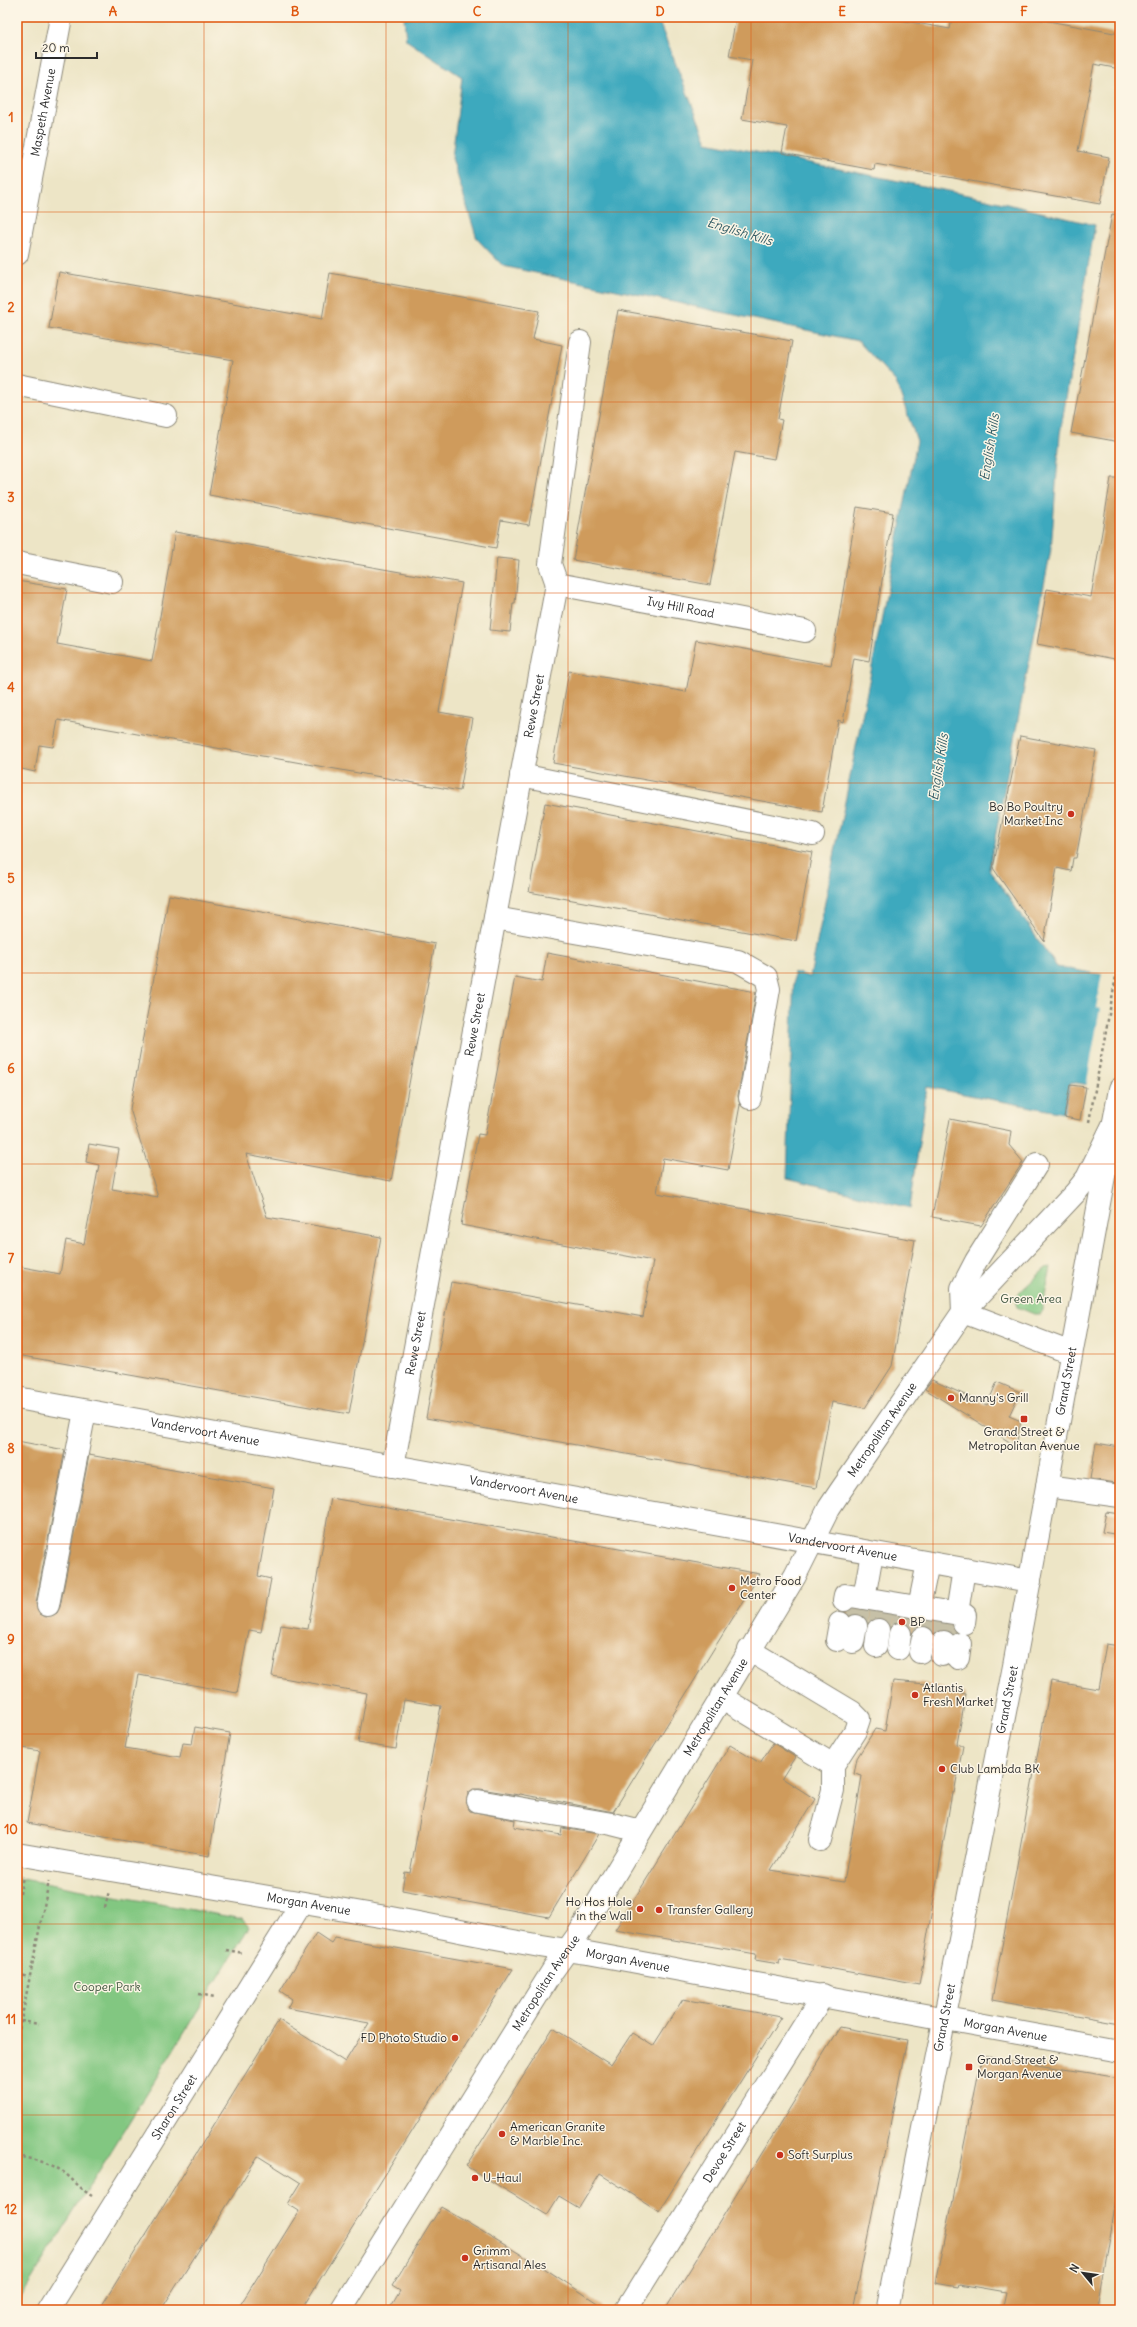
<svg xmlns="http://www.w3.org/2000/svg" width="1137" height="2327" viewBox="0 0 1137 2327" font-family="Delius,sans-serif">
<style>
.green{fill:#82c781;stroke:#567956}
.water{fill:#3ea9be;stroke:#346a74}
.pier{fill:#ede5c6}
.building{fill:#cf9b5c}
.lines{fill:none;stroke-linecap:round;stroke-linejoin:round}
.minor-tunnel{stroke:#c6c0a7;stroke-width:22;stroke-dasharray:22 11;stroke-linecap:butt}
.minor-casing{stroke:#8c8878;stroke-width:24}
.major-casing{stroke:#8c8878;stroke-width:24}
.path{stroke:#8c8878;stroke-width:2.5;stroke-dasharray:3 3;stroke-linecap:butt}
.minor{stroke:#fff;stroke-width:22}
.major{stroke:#fff;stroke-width:22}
.grid{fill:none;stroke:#df570e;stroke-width:1;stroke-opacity:0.55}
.poi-dot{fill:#c8321e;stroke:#fcf5e5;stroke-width:1.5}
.labels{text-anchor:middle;stroke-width:3;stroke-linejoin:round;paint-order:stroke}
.street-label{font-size:12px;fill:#2b2b2b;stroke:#fcf5e5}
.poi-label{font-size:12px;fill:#2b2b2b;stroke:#fcf5e5;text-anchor:start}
.park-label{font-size:12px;fill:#455a45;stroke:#fcf5e5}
.water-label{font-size:13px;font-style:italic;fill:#335d66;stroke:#fcf5e5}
.neatline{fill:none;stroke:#df570e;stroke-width:1.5}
.grid-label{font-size:13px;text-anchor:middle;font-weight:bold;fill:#df570e}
</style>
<rect width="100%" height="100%" fill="#fcf5e5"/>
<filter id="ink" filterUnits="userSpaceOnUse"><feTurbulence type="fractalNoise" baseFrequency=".025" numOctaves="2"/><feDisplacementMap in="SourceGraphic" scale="8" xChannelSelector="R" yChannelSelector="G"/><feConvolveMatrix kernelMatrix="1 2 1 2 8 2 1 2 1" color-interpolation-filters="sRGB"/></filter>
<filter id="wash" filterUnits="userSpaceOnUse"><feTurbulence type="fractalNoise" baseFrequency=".012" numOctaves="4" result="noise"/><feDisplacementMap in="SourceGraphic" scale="16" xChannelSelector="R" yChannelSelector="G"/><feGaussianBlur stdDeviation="0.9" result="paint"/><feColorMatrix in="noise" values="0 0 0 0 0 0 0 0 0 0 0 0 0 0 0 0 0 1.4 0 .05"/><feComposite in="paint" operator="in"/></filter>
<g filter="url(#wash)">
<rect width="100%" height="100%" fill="#ede5c6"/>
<path class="green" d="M1051,1267L1041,1314H1034L1017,1307L1015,1300L1021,1291L1046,1268Z
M17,1878L242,1919L249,1927L17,2304Z"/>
<path class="water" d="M404,17H657L707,142L982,198L1095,225L1060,434L1051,549L989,869L1057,967L1104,975L1100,1006L1120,1090L1071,1082L1063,1113L927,1087L910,1208L787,1178L794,972L810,977L917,441L896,382L858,341L503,266L477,239L452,158L462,77L406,40Z"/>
<path class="pier" d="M1102,973L1106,975L1102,1004L1120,1007V1092L1086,1087L1100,1009L1096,1008Z"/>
<g id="blocks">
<path class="building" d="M736,17H894V19L950,29L952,17H1026L1120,34V69L1094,64L1078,151L1109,157L1100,204L875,164L874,170L782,153L787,127L742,119L752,60L729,56Z
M1112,214L1120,215V442L1071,433Z
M59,272L322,319L330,273L539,311L533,339L562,345L529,525L501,520L496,548L209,495L233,360L49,328Z
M618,310L792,341L778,419L782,420L774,459L735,452L710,585L573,560Z
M1111,478H1120V660L1037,644L1047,589L1091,597Z
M857,507L893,513L869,661L854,658L843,722L838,720L822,812L553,763L569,671L686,692L696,640L831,665Z
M175,532L462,583L439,712L473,718L460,791L58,720L53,747L39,745L35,772L17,768V581L67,589L57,644L152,661Z
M497,558L519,560L515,603H513L510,632L490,630Z
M1020,736L1096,750L1076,858H1073L1071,871L1057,868L1044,941L993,868Z
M545,803L812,852L796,941L529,892Z
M169,895L435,944L391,1181L246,1154L267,1217L381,1237L349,1414L17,1355V1266L60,1274L66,1240L84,1244L99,1165L86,1162L89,1144L119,1149L112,1189L158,1197L130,1109Z
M547,953L756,992L738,1096L740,1105L728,1170L663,1158L657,1193L915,1240L892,1366L865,1408L832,1402L816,1488L426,1418L451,1282L643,1317L653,1261L461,1225L478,1134L485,1135L515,977L542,982Z
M1070,1085L1086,1087L1080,1120L1064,1117Z
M950,1119L1011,1131L1009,1145L1023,1162L981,1226L932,1217Z
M932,1380L987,1405L997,1382L1020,1392L1009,1416L1021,1421L1016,1446L925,1389Z
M17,1441L65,1450L36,1603L40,1614L46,1617L57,1613L60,1607L89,1455L274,1488L258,1576L271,1579L261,1632L249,1630L237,1693L139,1675L125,1748L180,1757L183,1743L192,1744L195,1727L230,1733L209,1856L27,1823L40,1751L17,1747Z
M1096,1443L1120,1447L1116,1483L1090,1479Z
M331,1498L760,1574L613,1812L520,1794L519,1795L480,1789H473L468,1793L466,1805L470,1811L515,1820L514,1827L561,1835L562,1828L599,1834L549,1917L402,1890L405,1872L410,1873L441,1706L404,1700L396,1749L358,1743L367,1693L272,1676L281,1625L308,1629Z
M1106,1512L1120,1514V1535L1102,1532Z
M852,1609L952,1626L956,1632L953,1634L946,1630L935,1634L931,1628L925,1626H919L912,1633L908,1624L902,1622L895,1623L890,1627L886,1620L880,1618L873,1619L868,1623L864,1617L859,1614L850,1616L845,1612Z
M1106,1644L1120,1646V2023L992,2000L1051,1681L1098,1689Z
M893,1681L926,1684L966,1694L957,1744L963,1746L954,1793H952L919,1985L780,1959L779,1964L755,1960L756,1954L615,1930L730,1745L760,1763L773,1743L795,1757L782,1778L815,1799L771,1870L844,1882L862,1776L854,1774L857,1758L875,1729L885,1731Z
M316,1933L331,1943L335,1937L513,1969L301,2310H237L299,2211L288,2204L301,2183L258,2156L161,2310H99L279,2020L345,2062L369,2023L287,2008L292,1999L280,1991Z
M683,1999L781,2017L659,2211L600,2174L579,2208L559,2196L547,2215L466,2166L553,2028L611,2065L632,2033L653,2046Z
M840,2027L907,2040L853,2310H665Z
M982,2056L1120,2078V2175L1098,2310H1002L1006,2292L960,2284L959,2287L936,2283Z
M441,2207L547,2270L608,2310H389L400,2291L392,2286Z"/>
</g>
</g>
<g filter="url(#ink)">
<use href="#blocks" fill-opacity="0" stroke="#8c8878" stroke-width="1"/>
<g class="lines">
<path class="minor-tunnel" d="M856,1626L860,1604
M878,1630L882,1608
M900,1634L904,1612
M923,1638L927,1616
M944,1642L948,1620"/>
<g class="minor-casing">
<g id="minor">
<path id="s1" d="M17,254L61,17"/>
<path d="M17,385L166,416"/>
<path d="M17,563L112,582"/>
<path id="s2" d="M557,584L805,631"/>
<path d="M557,584L550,564L580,342"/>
<path d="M521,775L813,834"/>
<path d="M495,918L738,961L766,977L769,989L750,1098"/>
<path d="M963,1312L962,1288L976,1261L1037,1164"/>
<path id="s3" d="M393,1466L557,584"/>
<path d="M1047,1486L1120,1496"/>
<path d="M864,1598L872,1553"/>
<path d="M844,1600L845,1595L965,1615L964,1623"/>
<path d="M48,1605L85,1411"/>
<path d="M919,1607L928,1563"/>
<path d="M957,1613L964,1569"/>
<path d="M837,1640L840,1623"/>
<path d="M853,1642L856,1626"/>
<path d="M876,1646L878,1630"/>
<path d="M898,1649L900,1634"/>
<path d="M920,1652L923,1638"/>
<path d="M942,1655L944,1642"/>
<path d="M958,1658L960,1644"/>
<path d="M721,1697L833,1765L855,1731L859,1719L852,1712L749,1650"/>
<path d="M478,1801L612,1824L640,1831"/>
<path d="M820,1840L833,1790V1765"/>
<path id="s4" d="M17,1854C136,1875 255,1895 374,1915C446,1927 516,1944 588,1953L1120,2051"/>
<path id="s5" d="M48,2310L301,1904"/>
<path id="s6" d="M626,2310L823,1995"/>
</g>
</g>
<g class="major-casing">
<g id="major">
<path d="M963,1312L1071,1353"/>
<path id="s7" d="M17,1398L1030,1581"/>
<path id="s8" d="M341,2310L553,1970L578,1935L795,1576L829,1508L839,1493L963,1312L1076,1192L1087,1178L1114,1123"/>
<path id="s9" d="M887,2310L1014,1666L1120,1089"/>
</g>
</g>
<path class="path" d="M1089,1122L1120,955
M20,1894L23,1876
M105,1908L109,1891
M226,1950L243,1953
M17,1974L29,1977
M199,1994L215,1997
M17,2015L23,2010
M21,2021L39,2024
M17,2041L49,1881
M17,2131L21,2132
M17,2156C34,2159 52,2163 66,2174C75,2182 82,2190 92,2196"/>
<use href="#minor" class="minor"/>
<use href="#major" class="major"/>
</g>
</g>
<path class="grid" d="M204,17V2310M386,17V2310M568,17V2310M751,17V2310M933,17V2310M17,212H1120M17,402H1120M17,593H1120M17,783H1120M17,973H1120M17,1164H1120M17,1354H1120M17,1544H1120M17,1734H1120M17,1924H1120M17,2115H1120"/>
<g class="poi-dot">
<circle cx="1071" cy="814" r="4"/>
<circle cx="951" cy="1398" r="4"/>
<rect x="1020" y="1415" width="8" height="8" rx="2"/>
<circle cx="732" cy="1588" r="4"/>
<circle cx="902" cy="1622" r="4"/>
<circle cx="915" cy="1695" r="4"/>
<circle cx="942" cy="1769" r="4"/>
<circle cx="640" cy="1909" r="4"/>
<circle cx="659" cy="1910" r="4"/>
<circle cx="455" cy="2038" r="4"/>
<rect x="965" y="2063" width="8" height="8" rx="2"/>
<circle cx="502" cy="2134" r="4"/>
<circle cx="780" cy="2155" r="4"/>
<circle cx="475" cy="2178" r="4"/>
<circle cx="465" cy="2258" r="4"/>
</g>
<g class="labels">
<g class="street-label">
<text dy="4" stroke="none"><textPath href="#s1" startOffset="144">Maspeth Avenue</textPath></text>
<text dy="4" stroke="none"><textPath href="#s2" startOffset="126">Ivy Hill Road</textPath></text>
<text dy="4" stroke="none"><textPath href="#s3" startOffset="773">Rewe Street</textPath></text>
<text dy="4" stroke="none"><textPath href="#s3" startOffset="449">Rewe Street</textPath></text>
<text dy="4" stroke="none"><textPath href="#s3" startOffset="125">Rewe Street</textPath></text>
<text dy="4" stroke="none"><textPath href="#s9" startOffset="946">Grand Street</textPath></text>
<text dy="4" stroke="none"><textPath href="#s8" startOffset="1034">Metropolitan Avenue</textPath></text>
<text dy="4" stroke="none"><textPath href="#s7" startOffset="191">Vandervoort Avenue</textPath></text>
<text dy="4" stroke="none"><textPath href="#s7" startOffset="515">Vandervoort Avenue</textPath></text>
<text dy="4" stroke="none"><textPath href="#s7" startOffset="839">Vandervoort Avenue</textPath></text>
<text dy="4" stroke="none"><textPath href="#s9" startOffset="622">Grand Street</textPath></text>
<text dy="4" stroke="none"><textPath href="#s8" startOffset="710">Metropolitan Avenue</textPath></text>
<text dy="4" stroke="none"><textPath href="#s4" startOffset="296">Morgan Avenue</textPath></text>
<text dy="4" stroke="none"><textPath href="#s4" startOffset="620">Morgan Avenue</textPath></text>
<text dy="4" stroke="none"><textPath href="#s8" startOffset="386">Metropolitan Avenue</textPath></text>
<text dy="4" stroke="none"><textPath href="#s9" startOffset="298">Grand Street</textPath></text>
<text dy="4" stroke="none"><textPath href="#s4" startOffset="1004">Morgan Avenue</textPath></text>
<text dy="4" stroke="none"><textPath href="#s5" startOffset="239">Sharon Street</textPath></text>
<text dy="4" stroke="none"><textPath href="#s6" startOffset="186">Devoe Street</textPath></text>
</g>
<g class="poi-label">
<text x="1063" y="811" text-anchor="end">Bo Bo Poultry<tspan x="1063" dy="14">Market Inc</tspan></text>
<text x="959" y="1402">Manny's Grill</text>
<text x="1024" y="1436" text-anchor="middle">Grand Street &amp;<tspan x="1024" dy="14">Metropolitan Avenue</tspan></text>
<text x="740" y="1585">Metro Food<tspan x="740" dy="14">Center</tspan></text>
<text x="910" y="1626">BP</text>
<text x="923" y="1692">Atlantis<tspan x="923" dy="14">Fresh Market</tspan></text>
<text x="950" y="1773">Club Lambda BK</text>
<text x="632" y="1906" text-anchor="end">Ho Hos Hole<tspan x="632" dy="14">in the Wall</tspan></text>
<text x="667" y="1914">Transfer Gallery</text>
<text x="447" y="2042" text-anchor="end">FD Photo Studio</text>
<text x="977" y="2064">Grand Street &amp;<tspan x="977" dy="14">Morgan Avenue</tspan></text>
<text x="510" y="2131">American Granite<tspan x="510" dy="14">&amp; Marble Inc.</tspan></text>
<text x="788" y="2159">Soft Surplus</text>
<text x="483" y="2182">U-Haul</text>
<text x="473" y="2255">Grimm<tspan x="473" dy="14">Artisanal Ales</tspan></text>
</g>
<g class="park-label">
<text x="1031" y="1303">Green Area</text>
<text x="107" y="1991">Cooper Park</text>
</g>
<g class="water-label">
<text transform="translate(740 231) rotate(17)" y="5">English Kills</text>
<text transform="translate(989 447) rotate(-81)" y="5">English Kills</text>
<text transform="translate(938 767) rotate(-81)" y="5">English Kills</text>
</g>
</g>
<rect width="1137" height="2327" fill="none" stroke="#fcf5e5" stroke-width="44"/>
<g transform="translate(1083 2273) rotate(299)" stroke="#fcf5e5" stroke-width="3" paint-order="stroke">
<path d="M0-3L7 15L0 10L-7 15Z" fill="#2b2b2b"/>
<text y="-6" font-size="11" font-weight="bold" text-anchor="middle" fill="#2b2b2b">N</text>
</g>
<path d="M36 52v6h61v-6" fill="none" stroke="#2b2b2b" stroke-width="2"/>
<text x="42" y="52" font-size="12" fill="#2b2b2b" stroke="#fcf5e5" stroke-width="3" paint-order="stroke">20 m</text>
<rect x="22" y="22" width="1093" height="2283" class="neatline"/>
<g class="grid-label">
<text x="113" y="16">A</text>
<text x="295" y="16">B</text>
<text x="477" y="16">C</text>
<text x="660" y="16">D</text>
<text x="842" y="16">E</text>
<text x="1024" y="16">F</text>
<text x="11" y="122">1</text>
<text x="11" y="312">2</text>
<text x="11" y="502">3</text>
<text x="11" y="692">4</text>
<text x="11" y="883">5</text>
<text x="11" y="1073">6</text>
<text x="11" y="1263">7</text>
<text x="11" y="1453">8</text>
<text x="11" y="1644">9</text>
<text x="11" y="1834">10</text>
<text x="11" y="2024">11</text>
<text x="11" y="2214">12</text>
</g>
</svg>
